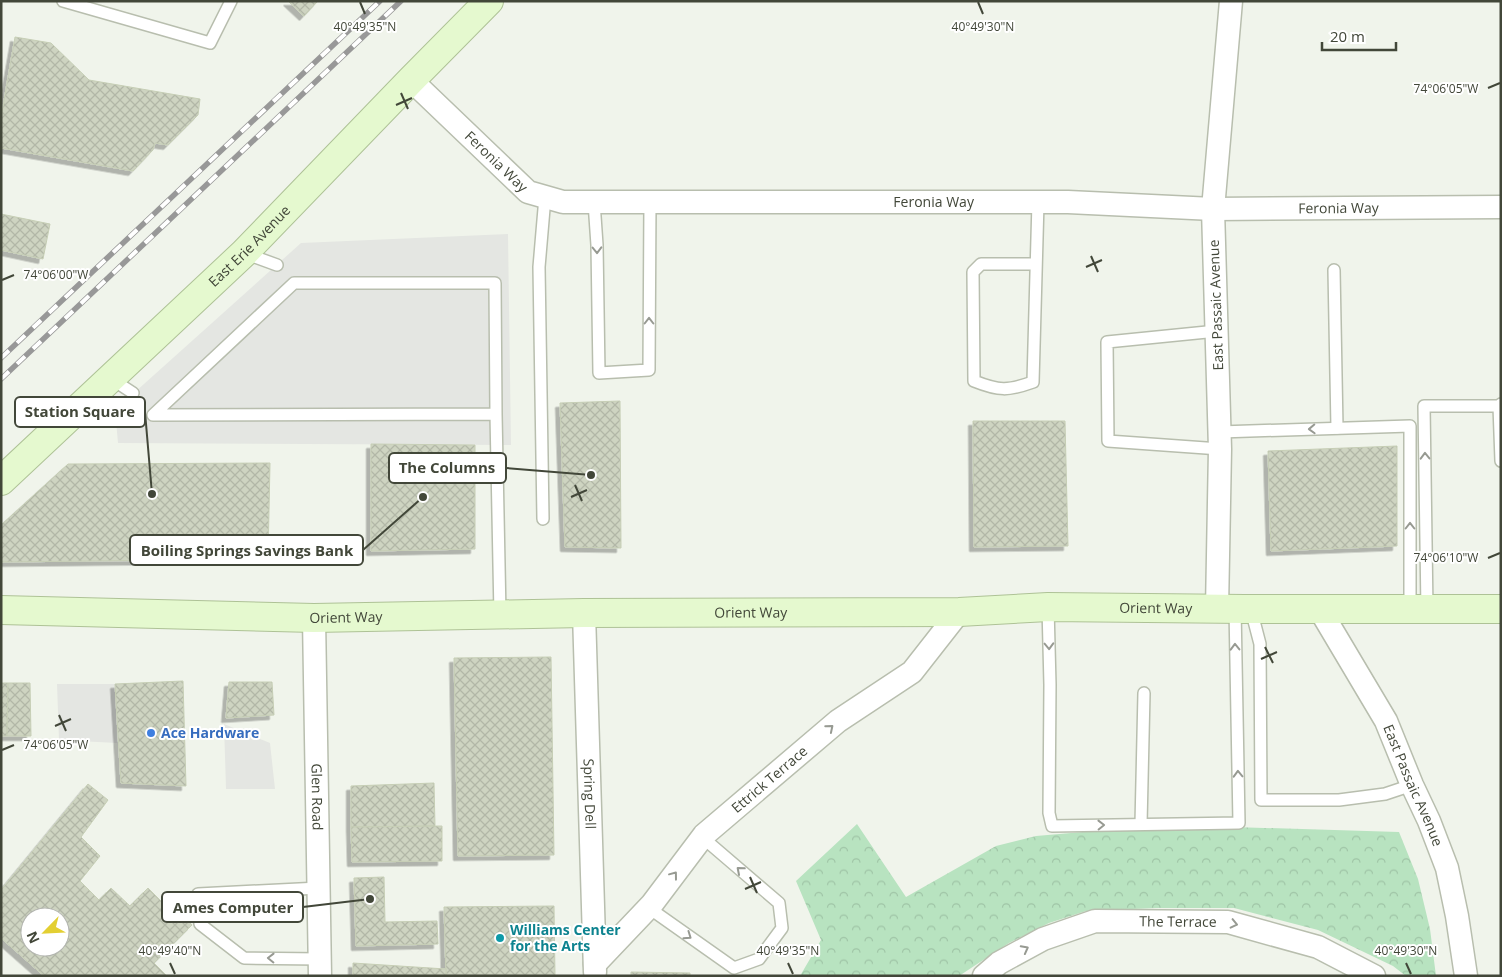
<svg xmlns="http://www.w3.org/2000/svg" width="1502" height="977" font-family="'Open Sans',sans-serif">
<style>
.forest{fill:url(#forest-crowns)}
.parking{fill:#e4e6e2}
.building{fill:url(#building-cross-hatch);stroke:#c6ceb5;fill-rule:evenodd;filter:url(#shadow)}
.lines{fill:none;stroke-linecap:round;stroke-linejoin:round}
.lane-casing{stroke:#b8beae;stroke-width:14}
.street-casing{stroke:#b8beae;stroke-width:25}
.secondary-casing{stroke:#aec296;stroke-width:30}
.lane{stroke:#fff;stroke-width:11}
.street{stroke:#fff;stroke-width:22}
.secondary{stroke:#e5f9cf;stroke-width:28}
.rail-casing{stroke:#989898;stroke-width:5.5}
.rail{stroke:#fff;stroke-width:4;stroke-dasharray:11;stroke-linecap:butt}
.oneway{stroke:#979a92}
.ticks{fill:none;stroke:#424739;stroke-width:2}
.shop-dot{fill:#3f7fe0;stroke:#fff;stroke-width:2}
.culture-dot{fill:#0f9aa8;stroke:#fff;stroke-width:2}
.labels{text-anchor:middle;stroke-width:4;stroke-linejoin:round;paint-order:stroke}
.street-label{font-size:14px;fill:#424739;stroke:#fff}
.shop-label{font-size:14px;font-weight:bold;fill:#366cbe;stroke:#fff;text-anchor:start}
.culture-label{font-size:14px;font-weight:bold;fill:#0d838f;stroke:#fff;text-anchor:start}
.ticks-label{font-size:12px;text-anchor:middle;fill:#424739;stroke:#fff;stroke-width:4;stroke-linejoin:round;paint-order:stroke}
.leader{fill:none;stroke:#424739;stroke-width:2}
.callout-dot{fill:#424739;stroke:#fff;stroke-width:2}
.callout{fill:#fff;stroke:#424739;stroke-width:2}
.callout-label{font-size:15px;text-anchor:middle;font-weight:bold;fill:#424739}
</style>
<defs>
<pattern id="forest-crowns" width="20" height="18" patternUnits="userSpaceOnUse" patternTransform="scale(1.25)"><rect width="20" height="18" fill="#b8e3c0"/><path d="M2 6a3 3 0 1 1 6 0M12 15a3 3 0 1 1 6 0" fill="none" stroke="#9fc4a6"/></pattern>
<pattern id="building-cross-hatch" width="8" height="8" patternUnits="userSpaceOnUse" patternTransform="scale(1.25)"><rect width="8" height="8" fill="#ced4c1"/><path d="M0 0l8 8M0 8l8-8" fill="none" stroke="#b2b7a7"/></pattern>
<filter id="shadow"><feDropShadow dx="-4.5" dy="4.5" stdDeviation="0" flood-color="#0004"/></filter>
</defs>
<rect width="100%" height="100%" fill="#f0f4eb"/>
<polygon class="forest" points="857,824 906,897 996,846 1036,836 1106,830 1201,826 1399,832 1418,879 1430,929 1436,976 1406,976 1393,966 1318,930 1234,908 1156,908 1086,911 1049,923 1009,943 959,976 800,976 821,940 796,881"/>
<g class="parking">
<polygon points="508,234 511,445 118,443 115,410 301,243"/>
<polygon points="57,684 115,684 117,743 59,740"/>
<polygon points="224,724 270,743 275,789 226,789"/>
</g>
<g class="building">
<polygon points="288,1 318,1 304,16"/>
<polygon points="15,37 51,43 89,80 200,99 198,115 168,145 155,143 153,150 133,171 1,148 1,118"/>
<polygon points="1,214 50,224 43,259 1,250"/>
<polygon points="620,401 621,548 565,547 560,403"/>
<polygon points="973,421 1065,421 1068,546 974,547"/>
<polygon points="371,444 475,445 475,549 371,551"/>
<polygon points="1397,446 1397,546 1271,551 1268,451"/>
<polygon points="270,463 268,559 1,562 1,525 68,464"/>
<polygon points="551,657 554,855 458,856 454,658"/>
<polygon points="183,681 186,786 121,783 115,684"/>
<polygon points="229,682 272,682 274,715 226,718"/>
<polygon points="1,683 8,683 7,736 1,736"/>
<polygon points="8,683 30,683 31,736 7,736"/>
<polygon points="434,783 435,826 351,827 351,786"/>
<path d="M88,784L108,800L81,837L100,856L80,881L99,900L111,888L130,906L148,888L170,910L177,909L192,925L154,963L167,976H44L1,938V890ZM30,917H60V947H30Z"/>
<polygon points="442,826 442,861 352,862 351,827"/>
<polygon points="384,877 385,922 437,921 438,944 356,946 354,878"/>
<polygon points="554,906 555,976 446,976 444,907"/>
<polygon points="353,963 446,969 446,976 353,976"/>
<polygon points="631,972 690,973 690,976 631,976"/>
</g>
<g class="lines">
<defs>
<g id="lane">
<polyline points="63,1 210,43 231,1"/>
<polyline points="594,202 597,245 599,373 649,370 650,202"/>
<polyline points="244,253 277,265"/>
<path d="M1036,264H981L973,272L974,381C999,391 1008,391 1033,382L1038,202"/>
<polyline points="1334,270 1337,428"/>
<polyline points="1217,331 1107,342 1108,441 1220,449"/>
<polyline points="110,378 133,393"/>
<polyline points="1499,406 1501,461"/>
<polyline points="496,414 153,415 294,283 495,283 496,414 500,615"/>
<polyline points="1220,432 1410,426 1410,610"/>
<polyline points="543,519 539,267 545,197"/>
<polyline points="1048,607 1050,685 1049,813 1052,826 1239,823 1235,608"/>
<polyline points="1246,610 1254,621 1260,644 1261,800 1339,800 1385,794 1412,785"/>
<polyline points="1427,610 1424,406 1499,406 1501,404"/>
<polyline points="1141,824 1144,693"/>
<polyline points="319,888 198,894 200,924 244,958 320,959"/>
<polyline points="649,908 734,968 759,959 782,928 779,903 702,837"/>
</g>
<g id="street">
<path id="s1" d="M411,80L528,192L563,202H1068L1213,209L1501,207"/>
<polyline points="1217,609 1220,449 1213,209 1231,1"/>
<path id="s2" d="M1320,610L1386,721L1412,785L1429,821L1447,868L1457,916L1466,976"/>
<path id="s3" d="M584,613L595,972"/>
<path id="s4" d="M314,618L320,976"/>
<path id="s5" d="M595,964L652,904L704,835L838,721L912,672L959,612"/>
<path id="s6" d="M984,976L999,963L1043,939L1095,921L1228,922L1318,947L1374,976"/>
</g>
<g id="secondary">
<path id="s7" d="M1,481L244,253L411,80L489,1"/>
<path id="s8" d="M1,610L314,618L584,613L959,612L1048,607L1245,609H1501"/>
</g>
</defs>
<use href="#lane" class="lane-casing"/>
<use href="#street" class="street-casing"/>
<use href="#secondary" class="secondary-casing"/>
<use href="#lane" class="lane"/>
<use href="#street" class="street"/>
<use href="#secondary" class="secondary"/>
<defs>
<g id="rail">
<polyline points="1,358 380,1"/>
<polyline points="1,379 401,1"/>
</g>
</defs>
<use href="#rail" class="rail-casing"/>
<use href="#rail" class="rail"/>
</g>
<defs><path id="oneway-chevron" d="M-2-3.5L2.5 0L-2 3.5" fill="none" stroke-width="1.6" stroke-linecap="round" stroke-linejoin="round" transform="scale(1.25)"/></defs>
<g class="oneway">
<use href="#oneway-chevron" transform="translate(597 250) rotate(89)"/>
<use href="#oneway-chevron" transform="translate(649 321) rotate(-90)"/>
<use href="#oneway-chevron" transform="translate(1312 429) rotate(178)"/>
<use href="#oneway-chevron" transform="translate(1425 456) rotate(-91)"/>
<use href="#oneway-chevron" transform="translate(1410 526) rotate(-90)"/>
<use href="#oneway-chevron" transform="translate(1049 646) rotate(88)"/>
<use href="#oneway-chevron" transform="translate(1235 647) rotate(-91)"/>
<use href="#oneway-chevron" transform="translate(830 728) rotate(-40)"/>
<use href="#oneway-chevron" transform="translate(1238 774) rotate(-92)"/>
<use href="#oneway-chevron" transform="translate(1101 825) rotate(-1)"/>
<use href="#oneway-chevron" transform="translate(740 870) rotate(-139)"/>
<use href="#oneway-chevron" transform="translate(674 875) rotate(-53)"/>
<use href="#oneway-chevron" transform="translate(1234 924) rotate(13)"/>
<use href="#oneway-chevron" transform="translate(688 936) rotate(35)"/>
<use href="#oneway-chevron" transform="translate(1025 949) rotate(-28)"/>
<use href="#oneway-chevron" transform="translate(271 958) rotate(-179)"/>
</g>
<path class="ticks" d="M360,2L365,14M978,2L983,14M1488,88L1500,83M401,93L408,109M396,105L412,98M1091,256L1098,272M1086,267L1102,260M2,280L14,275M575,485L582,501M571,497L587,490M1488,558L1500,553M1265,647L1273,663M1261,659L1277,652M59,715L66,731M55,726L71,719M2,750L14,745M750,877L757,893M745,889L761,882M170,963L175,974M788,963L793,974M1406,963L1411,974"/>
<circle class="shop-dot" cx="151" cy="733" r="5"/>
<circle class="culture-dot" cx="500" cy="938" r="5"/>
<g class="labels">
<g class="street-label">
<text dy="5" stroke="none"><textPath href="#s1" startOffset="118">Feronia Way</textPath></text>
<text dy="5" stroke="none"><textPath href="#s1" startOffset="569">Feronia Way</textPath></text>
<text dy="5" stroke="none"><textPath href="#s1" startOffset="974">Feronia Way</textPath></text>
<text dy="5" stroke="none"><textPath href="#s7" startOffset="342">East Erie Avenue</textPath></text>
<text transform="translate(1216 305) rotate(-92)" y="5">East Passaic Avenue</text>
<text dy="5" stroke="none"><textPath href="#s8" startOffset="1155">Orient Way</textPath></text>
<text dy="5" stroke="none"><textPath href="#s8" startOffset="750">Orient Way</textPath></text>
<text dy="5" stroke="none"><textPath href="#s8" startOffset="345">Orient Way</textPath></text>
<text dy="5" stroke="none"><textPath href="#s5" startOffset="255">Ettrick Terrace</textPath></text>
<text dy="5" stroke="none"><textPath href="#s2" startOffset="199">East Passaic Avenue</textPath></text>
<text dy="5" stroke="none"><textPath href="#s3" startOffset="181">Spring Dell</textPath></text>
<text dy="5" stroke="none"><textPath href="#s4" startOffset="179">Glen Road</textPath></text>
<text dy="5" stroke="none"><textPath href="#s6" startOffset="208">The Terrace</textPath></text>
</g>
<g class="shop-label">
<text x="161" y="738">Ace Hardware</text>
</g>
<g class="culture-label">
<text x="510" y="935">Williams Center<tspan x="510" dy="16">for the Arts</tspan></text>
</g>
</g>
<g class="ticks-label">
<text x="365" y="31">40°49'35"N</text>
<text x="983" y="31">40°49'30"N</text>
<text x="1446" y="93">74°06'05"W</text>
<text x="56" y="279">74°06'00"W</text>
<text x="1446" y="562">74°06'10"W</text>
<text x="56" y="749">74°06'05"W</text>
<text x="170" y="955">40°49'40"N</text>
<text x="788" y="955">40°49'35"N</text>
<text x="1406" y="955">40°49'30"N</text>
</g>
<path class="leader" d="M152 494L145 412M591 475L506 468M423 497L363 550M370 899L303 907"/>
<g class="callout-dot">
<circle cx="152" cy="494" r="5"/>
<circle cx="591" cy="475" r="5"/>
<circle cx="423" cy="497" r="5"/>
<circle cx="370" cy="899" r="5"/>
</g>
<g class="callout">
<rect x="15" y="397" width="130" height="30" rx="5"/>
<rect x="389" y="453" width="117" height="30" rx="5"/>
<rect x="130" y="535" width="233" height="30" rx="5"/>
<rect x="162" y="892" width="141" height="30" rx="5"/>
</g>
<g class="callout-label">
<text x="80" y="417">Station Square</text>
<text x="447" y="473">The Columns</text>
<text x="247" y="556">Boiling Springs Savings Bank</text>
<text x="233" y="913">Ames Computer</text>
</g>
<rect width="1502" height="977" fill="none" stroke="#424739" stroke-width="5"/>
<g transform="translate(45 932) rotate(246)"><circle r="24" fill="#ffffff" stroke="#b3b5b0"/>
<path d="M0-4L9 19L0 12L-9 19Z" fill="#e3cf32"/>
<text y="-8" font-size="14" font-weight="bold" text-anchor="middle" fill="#424739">N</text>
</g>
<path d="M1322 42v8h74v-8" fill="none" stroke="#424739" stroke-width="2.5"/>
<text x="1330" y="42" font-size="15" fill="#424739" stroke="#ffffff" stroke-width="4" paint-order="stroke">20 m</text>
</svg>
